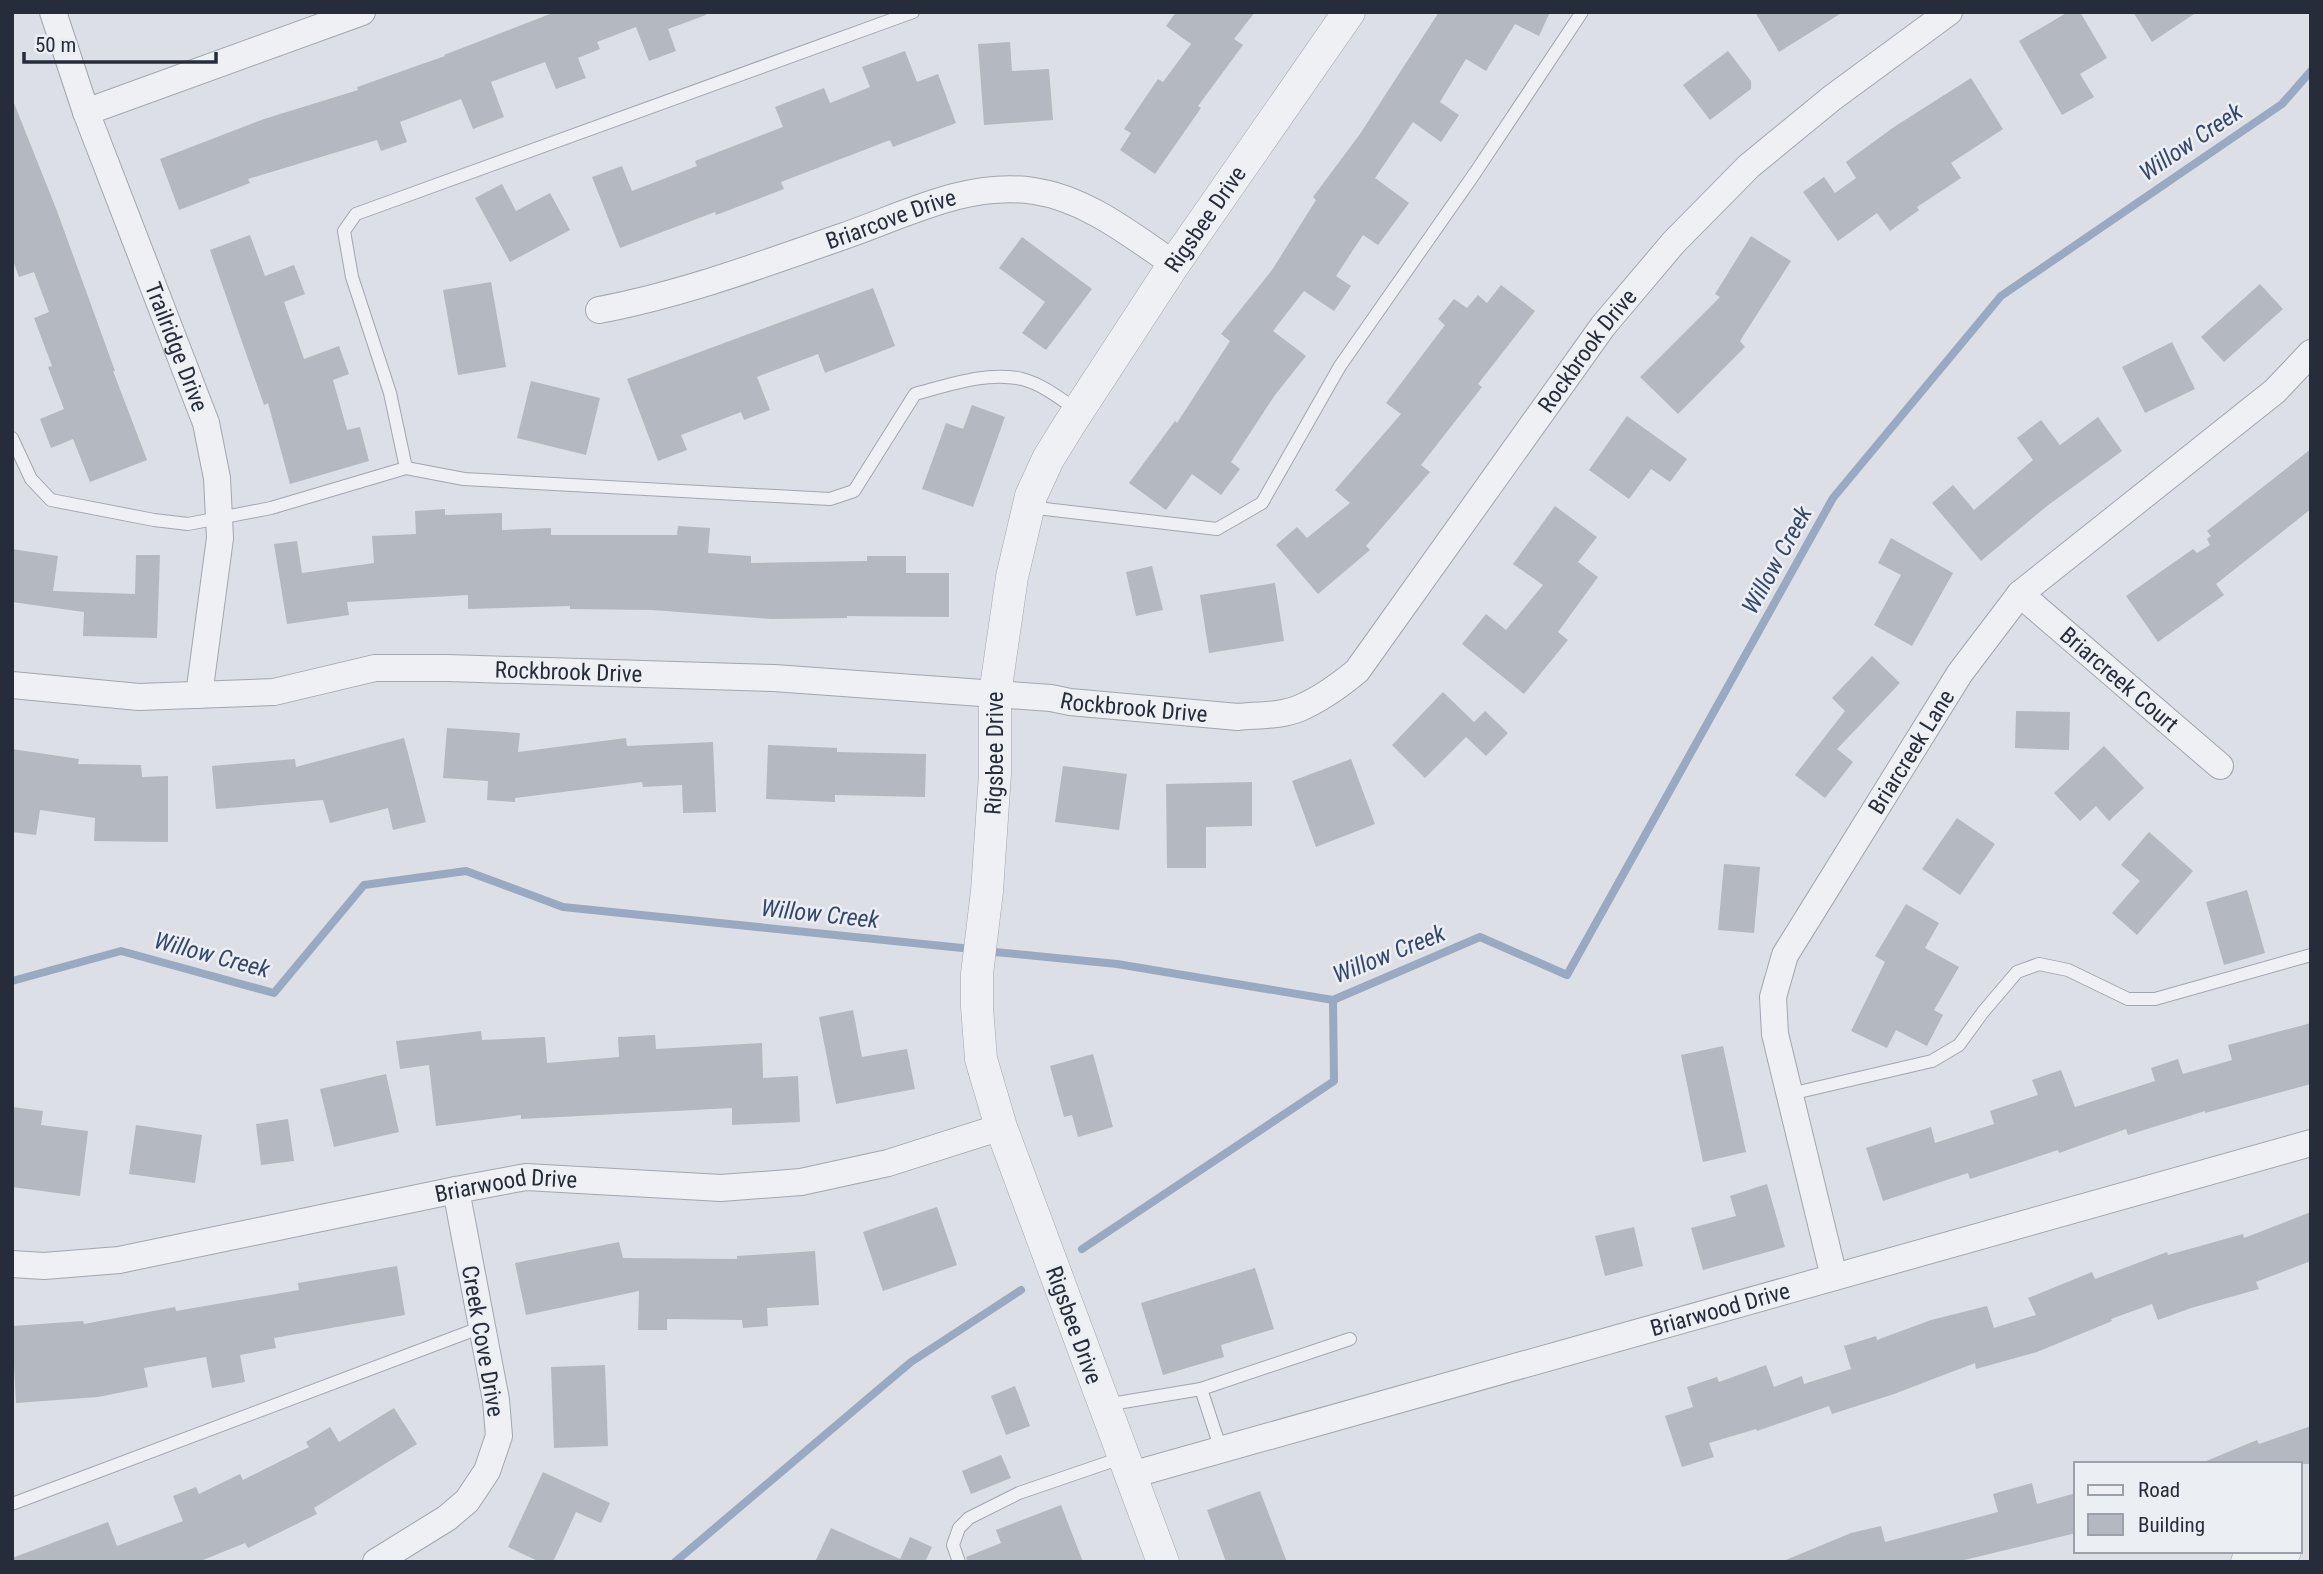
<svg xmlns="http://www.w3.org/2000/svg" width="2323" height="1574" font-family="'Roboto Condensed',sans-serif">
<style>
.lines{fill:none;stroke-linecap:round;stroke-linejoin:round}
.stream{stroke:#99a9c2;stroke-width:8}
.building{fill:#b4b8c1}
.service-casing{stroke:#a2a6ae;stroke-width:14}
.minor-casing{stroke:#a2a6ae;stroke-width:28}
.tertiary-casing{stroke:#a2a6ae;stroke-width:33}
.service{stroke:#eef0f4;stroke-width:12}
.minor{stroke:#eef0f4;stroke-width:26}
.tertiary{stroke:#eef0f4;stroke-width:32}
.labels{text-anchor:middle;stroke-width:5;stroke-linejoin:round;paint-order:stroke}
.street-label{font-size:23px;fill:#272c3a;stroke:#ebeef3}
.water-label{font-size:24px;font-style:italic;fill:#35486a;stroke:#ebeef3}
</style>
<rect width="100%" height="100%" fill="#dcdfe5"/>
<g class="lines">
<g class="stream">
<polyline points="985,951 1117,964 1333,1000 1480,937 1567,975 1833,498 2001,296 2282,104 2311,71"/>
<polyline points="12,981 121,951 274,993 364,885 466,871 563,907 972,949"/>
<polyline points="1082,1249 1334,1081 1333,1000"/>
<polyline points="675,1562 911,1362 1021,1290"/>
</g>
</g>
<g class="building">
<polygon points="555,12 706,12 706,15 668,29 676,51 649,61 636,27 597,42 600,49 578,58 586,78 556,89 545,62 491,82 504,117 473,129 461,99 400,122 407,142 381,151 377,140 248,179 250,183 179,210 160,159 264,119 358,90 357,87 445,56 444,55"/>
<polygon points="1176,12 1255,12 1234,39 1243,45 1198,106 1201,108 1155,174 1120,150 1131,133 1124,129 1158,79 1163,82 1191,44 1166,26"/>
<polygon points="1439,12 1550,12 1539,36 1515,24 1486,71 1466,59 1440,102 1459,115 1441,142 1413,122 1375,178 1409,203 1378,245 1363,235 1336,276 1351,286 1334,311 1304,291 1273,331 1306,356 1275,395 1231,462 1240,469 1221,495 1192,474 1166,510 1129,483 1175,421 1177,423 1230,341 1221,334 1272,270 1316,200 1313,197 1360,134"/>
<polygon points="1755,12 1843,12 1779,52"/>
<polygon points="2068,12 2080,12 2107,58 2080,74 2094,97 2062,115 2019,41"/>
<polygon points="2133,12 2197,12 2152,42"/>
<polygon points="1010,42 1012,71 1049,69 1053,120 984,125 978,44"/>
<polygon points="905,51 917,82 938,74 956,123 893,147 890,140 781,182 784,189 716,215 715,212 620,248 592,177 622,166 632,191 697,166 695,161 783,127 775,107 824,88 830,103 870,87 862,67"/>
<polygon points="1728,51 1751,81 1751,89 1710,120 1683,85"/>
<polygon points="1971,78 2003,129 1951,163 1961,178 1917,207 1919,210 1890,231 1877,213 1838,241 1803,192 1824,177 1835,193 1856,178 1846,162 1894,127"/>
<polygon points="12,98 57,211 115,371 113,371 147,460 90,482 73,439 51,448 40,419 64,409 48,367 52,366 34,318 49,312 34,272 19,277 12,258"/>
<polygon points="502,184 516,211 550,193 570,230 510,262 475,198"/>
<polygon points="250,235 265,276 294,265 305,294 284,302 304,359 339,346 349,374 333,380 347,430 360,427 369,461 290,484 268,403 264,405 210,250"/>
<polygon points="1751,236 1791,261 1740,341 1745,347 1678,414 1640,377 1720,297 1715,294"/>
<polygon points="1022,237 1092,289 1046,350 1022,333 1045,302 999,268"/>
<polygon points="491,282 506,367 458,375 443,290"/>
<polygon points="2260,284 2283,309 2224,362 2201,337"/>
<polygon points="1501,285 1535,311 1478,384 1482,387 1421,465 1430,472 1366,546 1370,550 1318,594 1276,545 1297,527 1307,538 1350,503 1335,490 1401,414 1386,403 1445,325 1438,319 1454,299 1467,308 1478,295 1487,303"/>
<polygon points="873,288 895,346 825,373 818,354 757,377 770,410 744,420 741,412 681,435 687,450 658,461 627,379"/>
<polygon points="2172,342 2195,389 2145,413 2122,367"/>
<polygon points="531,381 600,398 586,455 517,438"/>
<polygon points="972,405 1005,417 973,507 922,489 946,423 963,429"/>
<polygon points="1627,416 1687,459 1670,482 1651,469 1629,499 1589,470"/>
<polygon points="2098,417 2122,451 2047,506 1981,561 1932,503 1953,485 1974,510 2033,460 2017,438 2041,420 2060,445"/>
<polygon points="2311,449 2311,509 2216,584 2224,595 2158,642 2126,596 2193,549 2197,553 2210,545 2207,539 2211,536 2207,531"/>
<polygon points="1555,506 1597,537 1578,562 1598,577 1558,632 1568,640 1524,694 1462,644 1486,614 1506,630 1543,585 1513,564"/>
<polygon points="445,509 445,515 502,513 502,530 551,528 551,535 677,535 678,526 710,528 708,553 751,556 751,563 867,561 867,556 906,556 906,573 949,573 949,617 847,616 847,618 771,619 652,610 570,609 570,606 468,609 468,595 347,602 349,615 287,624 274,544 297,541 302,573 374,563 372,536 416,534 415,511"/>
<polygon points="1891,538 1953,573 1912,646 1874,625 1901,575 1878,563"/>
<polygon points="12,549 58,556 53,591 135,594 136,555 160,555 157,638 83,636 84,612 12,602"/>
<polygon points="1152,566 1163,610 1136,616 1126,572"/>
<polygon points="1275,583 1284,641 1209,653 1200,595"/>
<polygon points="1872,656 1900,683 1837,749 1853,762 1825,798 1795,775 1845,711 1832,698"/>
<polygon points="1443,692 1474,722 1485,711 1508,733 1486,756 1466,737 1425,778 1392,745"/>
<polygon points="2016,711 2070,712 2069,750 2015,748"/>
<polygon points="447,728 520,733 518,752 626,738 627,746 713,742 716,812 683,813 682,785 643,787 642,782 515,798 515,802 487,800 488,781 443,778"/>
<polygon points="404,738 426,822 393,830 388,808 330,823 323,800 216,809 212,766 295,759 296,767"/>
<polygon points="768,745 837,748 837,752 926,754 925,797 835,795 835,802 766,799"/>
<polygon points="2104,746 2144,788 2109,821 2096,806 2080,821 2054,793"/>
<polygon points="12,749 79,759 78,764 141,765 142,777 168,776 168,842 94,841 95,818 40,810 36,835 12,832"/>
<polygon points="1351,759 1375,824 1316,847 1292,781"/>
<polygon points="1063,766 1127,774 1119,830 1055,822"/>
<polygon points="1252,782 1252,826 1206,827 1206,868 1167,868 1166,784"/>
<polygon points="1957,818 1995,844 1960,895 1922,869"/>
<polygon points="2149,832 2193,871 2137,935 2112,913 2140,881 2121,865"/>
<polygon points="1724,864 1760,867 1754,933 1718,930"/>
<polygon points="2247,890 2265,953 2224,965 2206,902"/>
<polygon points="1906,904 1939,923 1925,948 1959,967 1934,1010 1943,1015 1927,1046 1896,1030 1887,1048 1851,1031 1885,962 1875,956"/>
<polygon points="853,1010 862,1057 907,1049 915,1089 836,1104 819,1017"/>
<polygon points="2311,1023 2311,1084 2205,1113 2205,1111 2128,1135 2126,1129 2059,1153 2058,1150 1970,1179 1968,1173 1883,1201 1866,1148 1931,1127 1935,1143 1994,1124 1990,1111 2038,1095 2032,1080 2061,1070 2075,1107 2155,1081 2151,1068 2178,1059 2183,1074 2232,1060 2228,1045"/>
<polygon points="481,1031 482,1040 545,1037 547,1063 619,1057 618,1037 655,1035 656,1049 762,1043 763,1078 798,1076 800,1122 732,1125 732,1108 521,1119 521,1115 436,1126 429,1065 400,1069 396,1041"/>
<polygon points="1723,1046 1746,1152 1703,1162 1681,1055"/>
<polygon points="1093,1054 1113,1127 1078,1137 1072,1115 1064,1117 1050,1066"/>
<polygon points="386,1074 399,1132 334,1147 320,1089"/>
<polygon points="12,1107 43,1111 41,1125 88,1131 80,1196 12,1187"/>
<polygon points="288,1119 294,1161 261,1165 256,1124"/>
<polygon points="136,1125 202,1135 195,1183 129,1174"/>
<polygon points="1767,1184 1785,1247 1703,1270 1691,1228 1736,1216 1730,1196"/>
<polygon points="937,1207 957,1265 883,1291 863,1232"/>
<polygon points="2311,1212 2311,1261 2256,1282 2259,1289 2191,1308 2158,1320 2152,1304 2111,1319 2112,1321 2037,1352 1976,1369 1975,1363 1894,1394 1832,1414 1829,1406 1757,1431 1756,1429 1709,1443 1714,1457 1682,1467 1665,1416 1693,1407 1687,1387 1717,1377 1719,1382 1766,1365 1774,1387 1802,1376 1804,1384 1851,1369 1844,1346 1876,1336 1877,1340 1931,1320 1987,1306 1994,1328 2036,1315 2028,1298 2092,1272 2095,1279 2167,1252 2168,1255 2243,1234 2244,1238"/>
<polygon points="1634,1227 1643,1266 1605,1276 1595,1236"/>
<polygon points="619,1242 623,1258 737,1259 737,1256 815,1251 819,1305 767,1308 768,1326 743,1328 742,1320 667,1319 667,1330 638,1330 639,1291 526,1315 515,1263"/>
<polygon points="397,1266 405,1315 274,1338 276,1348 240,1355 245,1382 212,1388 206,1357 144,1368 148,1387 98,1397 16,1403 12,1326 83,1321 84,1324 175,1307 176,1311 299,1290 298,1283"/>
<polygon points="1255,1268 1274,1329 1221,1345 1224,1357 1163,1375 1141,1303"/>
<polygon points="605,1365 608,1446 554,1448 551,1367"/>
<polygon points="1015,1386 1030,1426 1006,1435 991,1396"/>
<polygon points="394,1408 417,1444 314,1508 317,1514 248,1548 245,1543 198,1562 12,1562 12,1558 108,1522 117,1546 183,1521 173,1496 196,1487 199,1494 240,1474 243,1480 309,1447 306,1442 330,1427 339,1442"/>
<polygon points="2311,1426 2311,1464 2199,1464 2257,1440 2259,1444"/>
<polygon points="1001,1455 1011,1478 971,1494 962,1471"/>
<polygon points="543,1472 610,1503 601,1523 576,1512 553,1562 540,1562 508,1547"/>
<polygon points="2032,1483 2037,1504 2076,1493 2076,1533 1956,1562 1781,1562 1851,1533 1881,1526 1885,1542 1998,1512 1993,1494"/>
<polygon points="1260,1491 1287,1562 1226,1562 1207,1510"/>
<polygon points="1061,1505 1083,1562 968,1562 966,1557 1001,1543 996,1530"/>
<polygon points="831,1528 900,1559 910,1537 932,1547 925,1562 815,1562"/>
</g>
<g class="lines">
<defs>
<g id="service">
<path d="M12,438L31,479L51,500L154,520L188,524L271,508L406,468L464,479L830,499L854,491L915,394C949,385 987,371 1022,379C1042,384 1061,399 1078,411"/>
<polyline points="406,468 390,393 352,277 344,231 356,214 913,12"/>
<polyline points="1028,507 1217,529 1262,503 1340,366 1475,173 1582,12"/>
<polyline points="1790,1094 1932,1061 1959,1045 1983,1012 2017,972 2039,964 2068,970 2128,999 2155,999 2311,955"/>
<polyline points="1201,1389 1221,1450"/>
<polyline points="1105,1405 1201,1389 1350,1339"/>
<polyline points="12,1504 482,1327"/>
<polyline points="959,1562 953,1545 959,1528 969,1518 1019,1493 1124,1457"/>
</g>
<g id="minor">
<path id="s1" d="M53,12L86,112L206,423L217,478L220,538L199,695"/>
<polyline points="86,112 362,12"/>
<path id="s2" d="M599,310C683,294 764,264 844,236C905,215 967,181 1034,191C1087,199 1131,235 1174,264"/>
<path id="s3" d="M2020,594L2220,766"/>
<path id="s4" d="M12,685L139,697L274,692L375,668H447L774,678L1051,698L1070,702L1238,717C1258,715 1282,716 1300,708C1321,699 1340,685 1357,671L1603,326L1674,242L1749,166L1832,98L1949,12"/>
<path id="s5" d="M12,1264L44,1266L119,1260L456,1190L526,1177L721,1188L801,1182L888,1163L1001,1127"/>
<path id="s6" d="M1834,1277L1775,1034L1773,997L1785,955L1960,673L2020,594L2275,391L2311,353"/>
<path id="s7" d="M1131,1475L2311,1143"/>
<polyline points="376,1562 447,1518 467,1501 487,1471 499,1436 496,1400 456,1190"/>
</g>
<g id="tertiary">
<path id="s8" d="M1163,1562L1001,1127L981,1059L977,1007V974L987,891L995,774V694L1012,577L1031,496L1048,459L1069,425L1174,264L1349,12"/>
<polyline points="2247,1562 2285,1551"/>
</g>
</defs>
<use href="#service" class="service-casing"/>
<use href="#minor" class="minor-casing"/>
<use href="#tertiary" class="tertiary-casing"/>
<use href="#service" class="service"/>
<use href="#minor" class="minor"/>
<use href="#tertiary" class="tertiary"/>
</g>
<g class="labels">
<g class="street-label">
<text dy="8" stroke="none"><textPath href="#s2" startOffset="306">Briarcove Drive</textPath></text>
<text dy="8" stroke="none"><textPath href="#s8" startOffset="1430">Rigsbee Drive</textPath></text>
<text dy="8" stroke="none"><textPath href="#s1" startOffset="357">Trailridge Drive</textPath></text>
<text dy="8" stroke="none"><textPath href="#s4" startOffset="1757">Rockbrook Drive</textPath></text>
<text dy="8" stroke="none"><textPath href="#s4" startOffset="560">Rockbrook Drive</textPath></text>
<text dy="8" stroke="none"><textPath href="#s3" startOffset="131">Briarcreek Court</textPath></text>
<text dy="8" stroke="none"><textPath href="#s4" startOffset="1127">Rockbrook Drive</textPath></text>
<text dy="8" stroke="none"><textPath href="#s6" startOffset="570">Briarcreek Lane</textPath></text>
<text dy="8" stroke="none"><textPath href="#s8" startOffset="842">Rigsbee Drive</textPath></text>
<text dy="8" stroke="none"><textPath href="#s5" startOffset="502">Briarwood Drive</textPath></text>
<text dy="8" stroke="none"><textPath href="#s7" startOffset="612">Briarwood Drive</textPath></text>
<text transform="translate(1074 1325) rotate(70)" y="8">Rigsbee Drive</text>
<text transform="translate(483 1341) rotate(80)" y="8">Creek Cove Drive</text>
</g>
<g class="water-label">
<text transform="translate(2191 142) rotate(-34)" y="8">Willow Creek</text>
<text transform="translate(1777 560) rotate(-61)" y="8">Willow Creek</text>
<text transform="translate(820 914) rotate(6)" y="8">Willow Creek</text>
<text transform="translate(1389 954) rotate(-22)" y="8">Willow Creek</text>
<text transform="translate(212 955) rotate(15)" y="8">Willow Creek</text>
</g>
</g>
<rect width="2323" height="1574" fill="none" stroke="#272c3a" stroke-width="28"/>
<rect x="2074" y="1462" width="228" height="91" fill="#ebeef3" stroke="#9da0a9" stroke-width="2"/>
<rect x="2088" y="1485" width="35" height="10" fill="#eef0f4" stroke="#9da0a9" stroke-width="2"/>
<text x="2138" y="1497" font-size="21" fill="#272c3a">Road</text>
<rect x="2088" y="1514" width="35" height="21" fill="#b4b8c1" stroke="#9da0a9" stroke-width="2"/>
<text x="2138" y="1532" font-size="21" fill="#272c3a">Building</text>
<path d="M24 52v10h192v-10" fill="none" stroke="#272c3a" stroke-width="3.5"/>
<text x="35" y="52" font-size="21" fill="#272c3a" stroke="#ebeef3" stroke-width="5" paint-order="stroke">50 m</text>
</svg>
